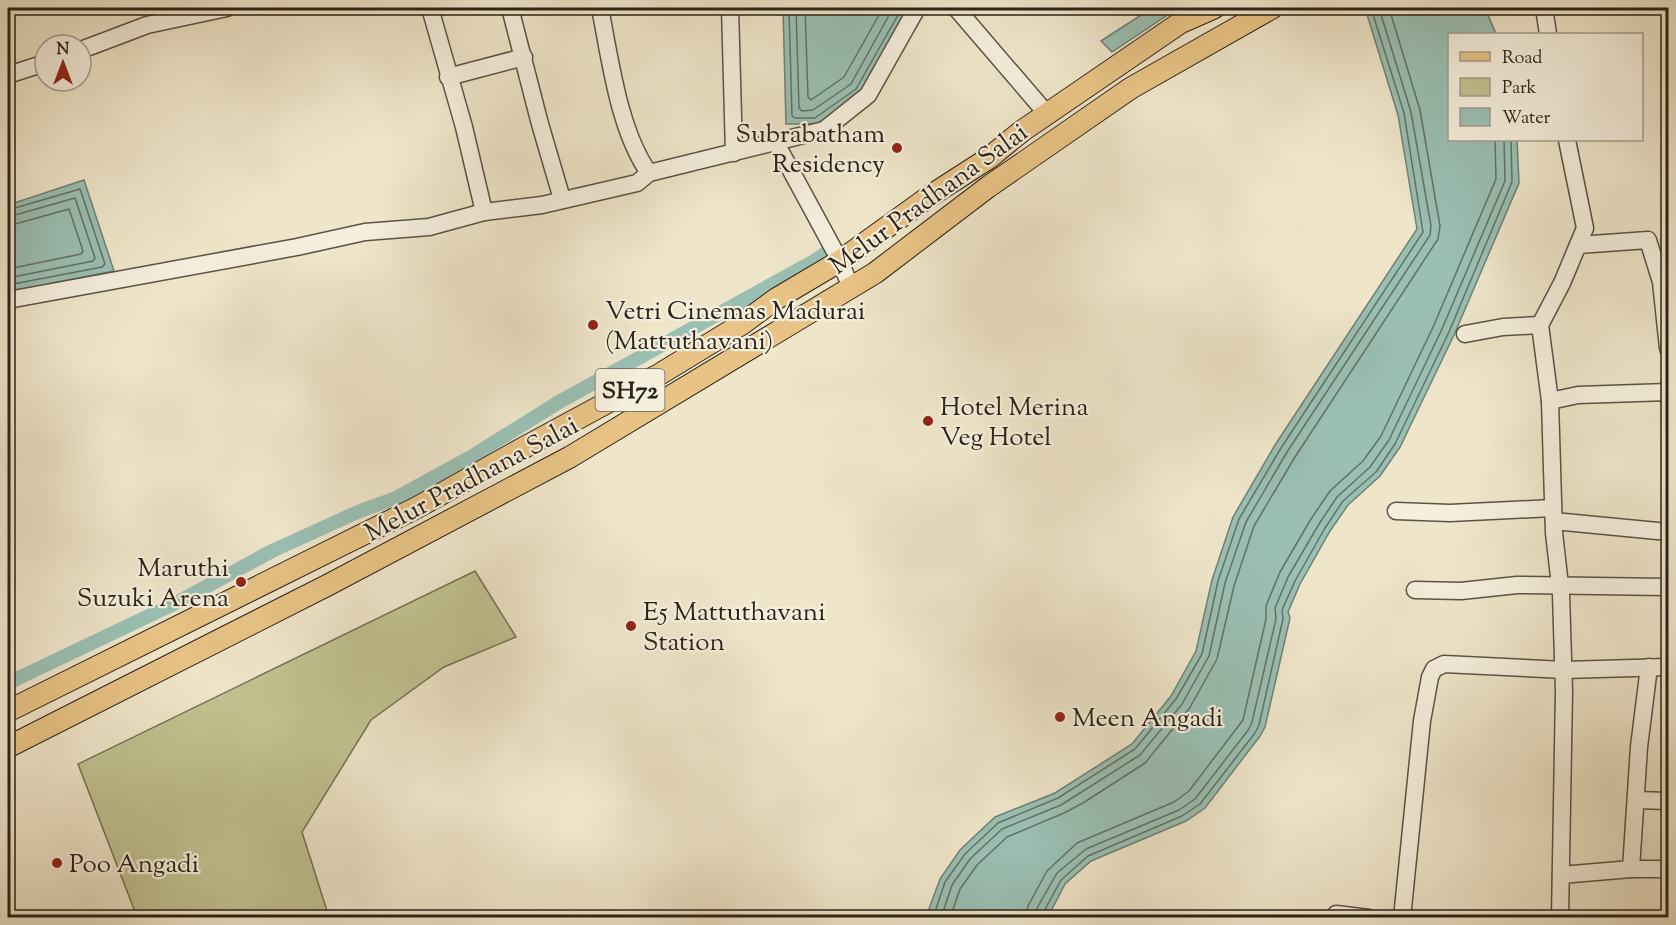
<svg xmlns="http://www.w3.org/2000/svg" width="1676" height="925" font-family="'Sorts Mill Goudy',serif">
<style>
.green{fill:#c1c291;stroke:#767254;stroke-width:1.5}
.water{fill:#9ac0b4;stroke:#6e8176;stroke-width:1.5}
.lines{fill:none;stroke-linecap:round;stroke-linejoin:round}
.shore{stroke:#627166;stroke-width:1.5}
.canal{stroke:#9ac0b4;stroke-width:14}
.minor-casing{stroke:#5c5344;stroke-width:19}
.major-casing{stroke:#2b2218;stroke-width:23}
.minor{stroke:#f5efdd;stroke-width:16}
.major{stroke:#e8c385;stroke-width:21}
.poi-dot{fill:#8f2418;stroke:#f5efdd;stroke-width:2}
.labels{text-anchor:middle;stroke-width:4.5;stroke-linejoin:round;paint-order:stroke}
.shield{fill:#f5efdd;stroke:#686053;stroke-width:1.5}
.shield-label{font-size:24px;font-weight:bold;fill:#2b2218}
.poi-label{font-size:26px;fill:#2b2218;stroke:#f5efdd;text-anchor:start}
.street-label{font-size:26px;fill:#2b2218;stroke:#f5efdd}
</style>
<rect width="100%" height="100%" fill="#efe6ca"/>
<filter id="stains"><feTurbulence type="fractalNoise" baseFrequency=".00333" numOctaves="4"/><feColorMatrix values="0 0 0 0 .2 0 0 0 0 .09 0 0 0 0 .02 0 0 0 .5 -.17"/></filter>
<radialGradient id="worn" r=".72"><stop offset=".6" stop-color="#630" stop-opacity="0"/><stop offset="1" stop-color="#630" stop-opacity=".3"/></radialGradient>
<polygon class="green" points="475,571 516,637 444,667 371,720 302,832 329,917 137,917 78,764"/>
<g class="water">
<polygon points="783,8 909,8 861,93 817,124 786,124"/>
<polygon points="1152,8 1165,8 1169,14 1112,52 1101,41"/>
<polygon points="1365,8 1485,8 1496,34 1450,34 1450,140 1517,140 1519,183 1454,335 1400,447 1380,476 1348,505 1330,531 1300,584 1288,612 1290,618 1265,727 1260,736 1205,808 1186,821 1091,861 1065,884 1048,917 926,917 940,879 960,850 995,817 1055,793 1132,744 1171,696 1196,651 1212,580 1233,517 1275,445 1417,229 1398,115"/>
<polygon points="84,180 114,271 8,292 8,205"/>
</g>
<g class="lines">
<g class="shore">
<polyline points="789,8 792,116 795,118 815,118 856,89 902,8"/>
<polyline points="796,8 799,108 802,111 813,110 851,84 893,8"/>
<polyline points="805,8 808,97 811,100 844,77 883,8"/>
<polyline points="8,210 80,189 105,264 102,267 8,285"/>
<polyline points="8,217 75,198 95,258 93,261 8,278"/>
<polyline points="8,226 69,209 83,251 81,254 8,269"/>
<polyline points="933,918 945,882 965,854 998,823 1058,798 1135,749 1176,699 1202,654 1218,581 1239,519 1281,448 1423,232 1404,113 1371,8"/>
<polyline points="941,918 952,885 970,859 1002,829 1061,805 1140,755 1182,704 1209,656 1225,583 1246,522 1287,452 1430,235 1431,226 1411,112 1379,8"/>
<polyline points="950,918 960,889 977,865 1007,837 1064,813 1083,803 1145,763 1189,709 1217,659 1234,586 1254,526 1295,457 1438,239 1440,226 1420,110 1389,8"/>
<polyline points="1026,918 1028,906 1047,871 1077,843 1174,802 1189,791 1243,720 1266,619 1266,606 1280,572 1311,519 1330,491 1363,461 1381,436 1434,325 1496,179 1495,140"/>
<polyline points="1035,918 1036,910 1057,873 1086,849 1179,810 1195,799 1249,729 1252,722 1276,619 1275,608 1288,577 1319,524 1337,497 1370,467 1389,440 1442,329 1505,181 1504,140"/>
<polyline points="1043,918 1043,913 1061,880 1088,856 1182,816 1200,804 1255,733 1259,725 1283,619 1282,610 1295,581 1325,528 1343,501 1376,472 1395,444 1449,332 1512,182 1511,140"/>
</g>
<polyline class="canal" points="8,683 178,602 272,551 360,511 396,498 471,457 559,402 816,260 828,251"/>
<defs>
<g id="minor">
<polyline points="430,8 464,127 484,212"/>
<polyline points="510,8 540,124 562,199"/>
<path d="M600,8C610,59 619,131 649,173L824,130L868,95L917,8"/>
<polyline points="730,8 734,153"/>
<polyline points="956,8 1047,114"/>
<polyline points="1544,8 1548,34"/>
<polyline points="81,50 147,25 227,8"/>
<polyline points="8,75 45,63"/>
<polyline points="448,77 524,57"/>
<polyline points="776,143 840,261 851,288"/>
<polyline points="1578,245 1648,240 1661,282 1668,348"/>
<polyline points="8,300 297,247 365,232 429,227 484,212 542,205 637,183 649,173"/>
<polyline points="1465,334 1503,327 1540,325"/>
<polyline points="1550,401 1578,395 1668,392"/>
<polyline points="1396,511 1450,513 1553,508"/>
<polyline points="1554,521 1668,532"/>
<polyline points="1415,590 1461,591 1517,585 1668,587"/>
<polyline points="1636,800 1668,801"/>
<polyline points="1631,869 1639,747 1649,667"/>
<polyline points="1561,875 1631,869 1668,869"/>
<polyline points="1336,914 1369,918"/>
<polyline points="1402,918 1422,721 1430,677 1434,669 1444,664 1564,670 1668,667"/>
<polyline points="1560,918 1564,691 1561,594 1554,533 1550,401 1540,325 1562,283 1585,228 1567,140"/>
</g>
<g id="major">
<polyline points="8,711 418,507 525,447 660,374 742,324 776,299 840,261 930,196 989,158 1022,131 1180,23 1214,8"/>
<polyline points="8,747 328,585 570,457 875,273 988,187 1131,88 1272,8"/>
</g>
</defs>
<use href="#minor" class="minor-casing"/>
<use href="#major" class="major-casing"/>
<use href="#minor" class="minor"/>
<use href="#major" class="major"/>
</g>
<g class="poi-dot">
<circle cx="897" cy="148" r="6"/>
<circle cx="593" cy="325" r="6"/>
<circle cx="928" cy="421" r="6"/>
<circle cx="241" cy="582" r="6"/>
<circle cx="631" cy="626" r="6"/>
<circle cx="1060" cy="717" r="6"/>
<circle cx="57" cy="863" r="6"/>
</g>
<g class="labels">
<rect class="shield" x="595.5" y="369" width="69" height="42" rx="4.5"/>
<g class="shield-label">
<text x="630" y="398">SH72</text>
</g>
<g class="poi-label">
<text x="885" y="142" text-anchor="end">Subrabatham<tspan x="885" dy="30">Residency</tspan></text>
<text x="605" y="319">Vetri Cinemas Madurai<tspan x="605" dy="30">(Mattuthavani)</tspan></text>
<text x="940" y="415">Hotel Merina<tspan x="940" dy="30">Veg Hotel</tspan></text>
<text x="229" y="576" text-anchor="end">Maruthi<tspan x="229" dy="30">Suzuki Arena</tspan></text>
<text x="643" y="620">E5 Mattuthavani<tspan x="643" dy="30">Station</tspan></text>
<text x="1072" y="726">Meen Angadi</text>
<text x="69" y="872">Poo Angadi</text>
</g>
<g class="street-label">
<text transform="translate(928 198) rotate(-36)" y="9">Melur Pradhana Salai</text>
<text transform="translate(471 478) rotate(-28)" y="9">Melur Pradhana Salai</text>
</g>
</g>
<rect width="1676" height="925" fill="none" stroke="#efe6ca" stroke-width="30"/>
<rect x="9" y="9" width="1658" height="907" fill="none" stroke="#2b2218" stroke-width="3"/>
<rect x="15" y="15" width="1646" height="895" fill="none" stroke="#2b2218" stroke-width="1.5"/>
<rect x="1448" y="33" width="195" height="108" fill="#f5efdd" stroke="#a49d8e" stroke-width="1.5"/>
<rect x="1460" y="52" width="30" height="9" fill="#e8c385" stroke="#a49d8e" stroke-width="1.5"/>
<text x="1502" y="63" font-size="18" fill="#2b2218">Road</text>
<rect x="1460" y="78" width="30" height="18" fill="#c1c291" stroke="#a49d8e" stroke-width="1.5"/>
<text x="1502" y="93" font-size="18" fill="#2b2218">Park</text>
<rect x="1460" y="108" width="30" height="18" fill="#9ac0b4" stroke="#a49d8e" stroke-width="1.5"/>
<text x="1502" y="123" font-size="18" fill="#2b2218">Water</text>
<g transform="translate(63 63)"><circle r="28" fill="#f5efdd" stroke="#a49d8e" stroke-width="1.5"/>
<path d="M0-4.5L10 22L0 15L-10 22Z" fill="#8f2418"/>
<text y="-9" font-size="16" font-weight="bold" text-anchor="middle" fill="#2b2218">N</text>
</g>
<rect width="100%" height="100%" filter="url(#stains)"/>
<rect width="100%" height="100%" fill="url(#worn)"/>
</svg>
